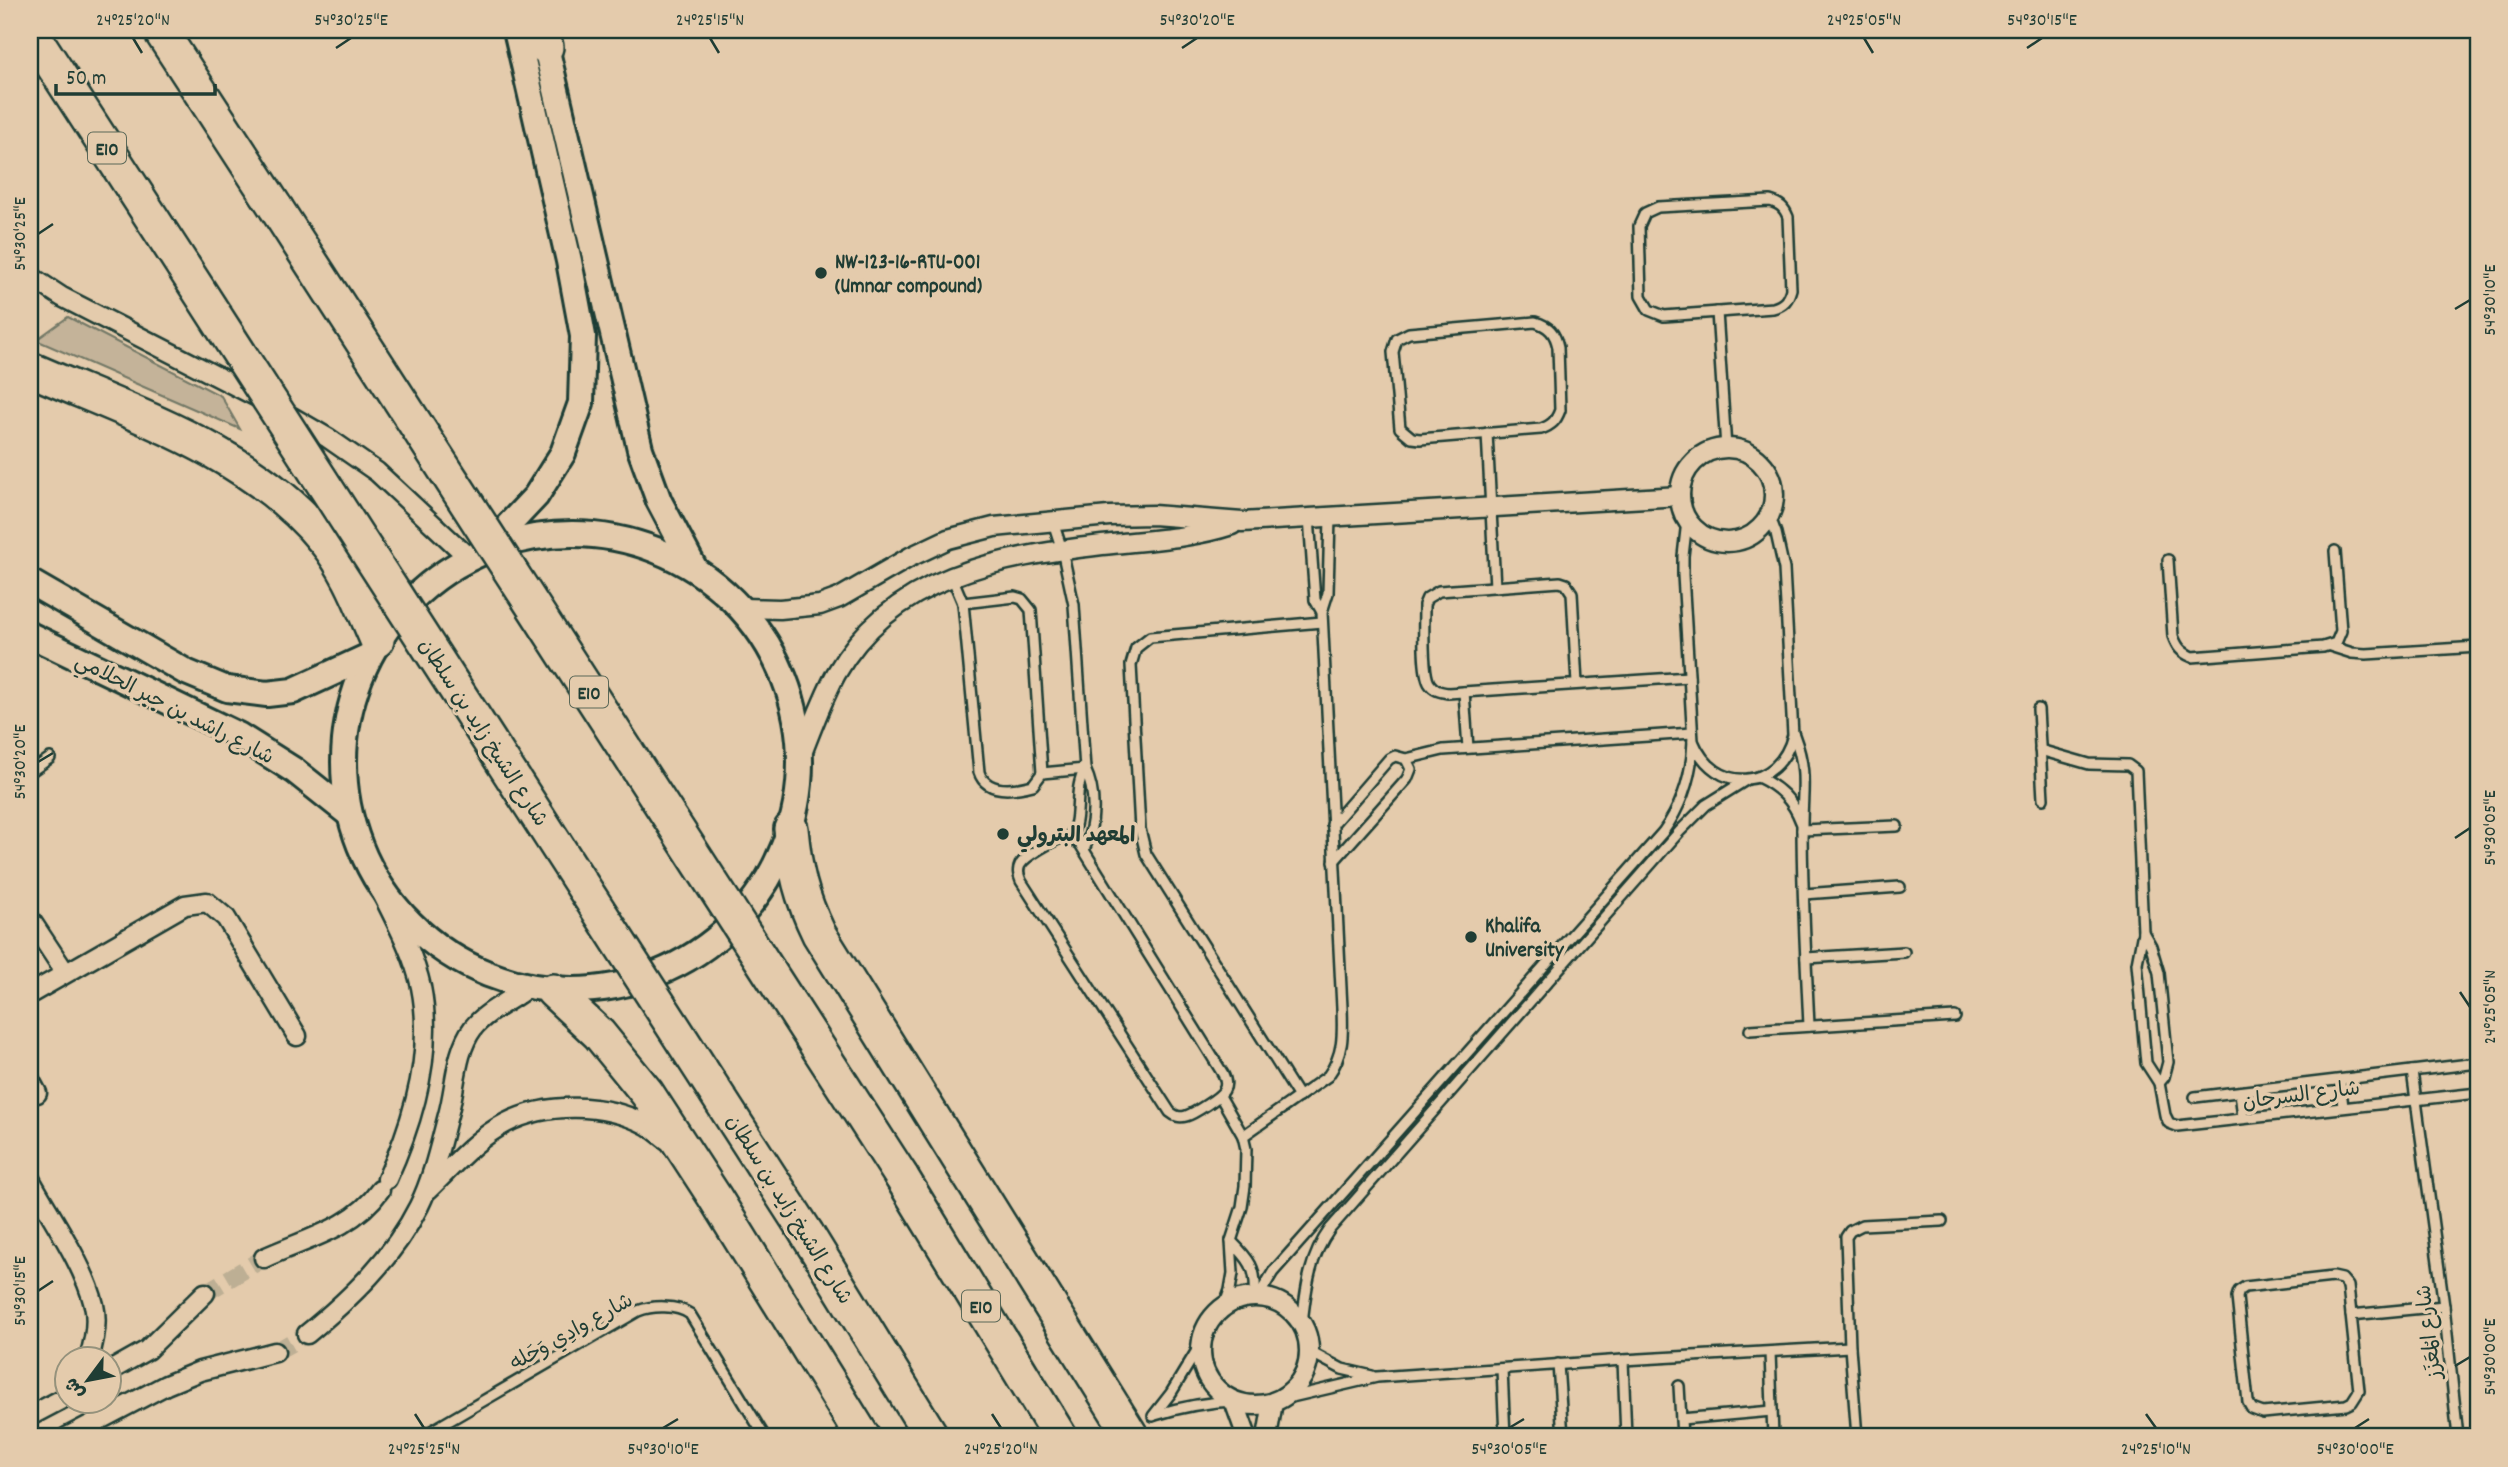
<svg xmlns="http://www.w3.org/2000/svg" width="2508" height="1467" font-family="Dekko,'Playpen Sans Arabic',sans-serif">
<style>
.green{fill:#c4b399;stroke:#727866;stroke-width:2}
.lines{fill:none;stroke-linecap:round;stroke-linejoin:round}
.minor-tunnel{stroke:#bdaf94;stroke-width:18;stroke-dasharray:18 9;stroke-linecap:butt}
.service-casing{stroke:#1f3d34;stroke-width:14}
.minor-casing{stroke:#1f3d34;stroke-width:23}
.secondary-casing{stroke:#1f3d34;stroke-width:30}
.motorway-casing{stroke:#1f3d34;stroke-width:38}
.service{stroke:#e4cbac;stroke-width:9}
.minor{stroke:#e4cbac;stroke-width:18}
.secondary{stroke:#e4cbac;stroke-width:24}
.motorway{stroke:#e4cbac;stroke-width:33}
.motorway-bridge-casing{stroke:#1f3d34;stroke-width:38;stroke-linecap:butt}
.motorway-bridge{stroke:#e4cbac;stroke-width:33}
.ticks{fill:none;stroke:#1f3d34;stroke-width:2.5}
.poi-dot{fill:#1f3d34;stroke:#e4cbac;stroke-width:2.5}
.labels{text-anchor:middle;stroke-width:7;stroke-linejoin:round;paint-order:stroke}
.shield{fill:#e4cbac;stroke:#5a6858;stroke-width:2}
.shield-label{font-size:19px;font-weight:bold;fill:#1f3d34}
.poi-label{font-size:21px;font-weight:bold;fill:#1f3d34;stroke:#e4cbac;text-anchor:start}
.street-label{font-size:21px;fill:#1f3d34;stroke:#e4cbac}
.neatline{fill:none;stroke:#1f3d34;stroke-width:2.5}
.ticks-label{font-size:18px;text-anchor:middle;fill:#1f3d34}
</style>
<rect width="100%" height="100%" fill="#e4cbac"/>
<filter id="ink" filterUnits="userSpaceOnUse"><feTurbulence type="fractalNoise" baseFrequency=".0143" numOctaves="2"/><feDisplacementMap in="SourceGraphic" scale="14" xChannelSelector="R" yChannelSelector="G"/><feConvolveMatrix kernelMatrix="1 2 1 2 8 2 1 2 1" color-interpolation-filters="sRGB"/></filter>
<g filter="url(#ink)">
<polygon class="green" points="68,317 221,396 240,429 36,340"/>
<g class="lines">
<g class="minor-tunnel">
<polyline points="205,1293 264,1258"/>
<polyline points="275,1352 307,1334"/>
</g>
<defs>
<g id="service">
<path d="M1770,201C1780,204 1784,207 1788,217L1791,289C1788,300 1784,305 1773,308L1664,316L1649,310L1641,296L1639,226L1645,213L1658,207Z"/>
<polyline points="1717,312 1726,448"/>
<path d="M1535,322C1549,326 1555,333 1558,347L1560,410C1556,421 1552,425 1541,429L1420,439L1412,438L1400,428L1393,352L1397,339L1409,333Z"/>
<polyline points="1487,433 1495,587"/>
<path d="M1687,521L1683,556V575L1693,741C1715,795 1779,791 1793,735L1784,569L1776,533L1770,517"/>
<path d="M1053,522L1062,550L1074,605L1085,769C1097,794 1095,825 1084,850"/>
<path d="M2168,560L2173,636C2177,647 2181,652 2192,657L2323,647L2336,643L2341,631L2335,551"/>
<polyline points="952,577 963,603"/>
<path d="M1015,597L1022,599L1031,610L1042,773L1033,785C1014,790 986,794 979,772L963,603Z"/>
<polyline points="1322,612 1328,593 1330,517"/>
<polyline points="2330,646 2352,653 2366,654 2478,647"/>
<path d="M1577,684L1572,593L1566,584L1560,582L1439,591L1427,598L1424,605C1424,622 1422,670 1429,683C1434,691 1441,692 1448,693L1689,677"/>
<polyline points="1464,692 1468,748"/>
<polyline points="2038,709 2043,799"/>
<path d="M1794,735C1808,772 1802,789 1802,826C1802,892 1806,959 1809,1026"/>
<polyline points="2040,750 2089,764 2128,765 2136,771 2143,932 2137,963 2146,1063 2159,1083 2165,1115 2169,1123 2177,1126 2478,1093"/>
<polyline points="1406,759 1443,750 1692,733"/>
<polyline points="30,772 50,758"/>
<polyline points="1042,773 1085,769"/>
<path d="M1758,777C1779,787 1793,800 1801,822"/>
<polyline points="1332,825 1389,759 1395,756 1406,759 1411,769 1407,779 1334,861"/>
<polyline points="1802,830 1897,826"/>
<path d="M1063,837L1070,838L1080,844L1223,1074C1226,1080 1227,1085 1224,1090C1221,1097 1193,1114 1186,1116C1179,1118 1175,1116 1170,1112L1021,881C1019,876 1017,871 1020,865C1025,856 1054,840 1063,837Z"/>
<path d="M1070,838C1083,816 1072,791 1085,769"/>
<polyline points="1804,894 1900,887"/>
<polyline points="2143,932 2151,946 2159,973 2168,1062 2164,1077 2159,1083"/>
<polyline points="1806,958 1904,952"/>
<polyline points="1750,1030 1955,1017"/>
<polyline points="2412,1071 2444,1306 2458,1437"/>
<polyline points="2340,1080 2343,1107"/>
<polyline points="2240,1092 2243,1118"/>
<polyline points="1220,1096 1243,1136"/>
<polyline points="1299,1097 1146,854 1140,829 1131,665 1136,648 1150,637 1322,622"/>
<polyline points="2195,1097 2478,1063"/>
<path d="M1231,1241C1249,1259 1257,1268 1255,1295"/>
<polygon points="2333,1277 2342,1279 2348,1286 2359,1391 2352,1402 2346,1405 2263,1413 2252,1409 2248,1402 2237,1297 2239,1291 2245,1287"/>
<path d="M1258,1297L1273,1272L1663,832C1683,804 1692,775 1693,741"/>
<path d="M1224,1307L1230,1290L1233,1273L1231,1241L1242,1207L1245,1186L1246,1149L1243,1136L1328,1076C1344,1054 1343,1034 1342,1008L1322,612L1315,600L1309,518"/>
<polyline points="2351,1315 2444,1306"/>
<path d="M1302,1323C1306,1289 1309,1258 1330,1229L1680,831L1706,805L1746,780"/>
<polyline points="1310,1352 1342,1369 1372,1376"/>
<polyline points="1770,1352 1773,1437"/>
<polyline points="1623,1360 1626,1437"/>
<polyline points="1558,1364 1563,1437"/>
<polyline points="1502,1369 1505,1437"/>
<polyline points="1679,1386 1682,1437"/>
<polyline points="1283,1399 1377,1377 1623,1360 1850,1347"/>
<path d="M1155,1415C1181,1407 1206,1402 1234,1401"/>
<polyline points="1153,1416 1171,1393 1202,1342"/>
<polyline points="1681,1419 1772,1411"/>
<path d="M421,1437L638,1311C653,1305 677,1305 690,1314L765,1437"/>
<polyline points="1857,1437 1850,1347 1846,1237 1850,1231 1862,1225 1942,1221"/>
</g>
<g id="minor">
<polyline points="30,276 62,297 261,399"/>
<polyline points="285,413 328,438 377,472 468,557"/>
<circle cx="1727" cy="495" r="47"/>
<polyline points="741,608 780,609 820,605 839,598 910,557 948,539 994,527 1109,516 1153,515 1242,522 1680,496"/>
<path d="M801,756C812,728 822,700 836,674C892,575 1000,557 1102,545C1146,540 1189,539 1232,525"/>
<path d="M375,879C391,913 413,950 421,987C434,1052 414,1120 387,1179"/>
<polyline points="30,919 65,972"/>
<polyline points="30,994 185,905 207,902 226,918 297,1036"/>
<polyline points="30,1080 37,1093"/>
<path d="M30,1179C50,1216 84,1264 94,1305C98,1322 94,1342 89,1358"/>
<path d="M429,1189C453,1166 475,1139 506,1123C547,1102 604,1103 645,1124C653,1128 660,1135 667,1140"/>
<path d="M264,1258C305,1239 353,1229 380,1190"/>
<circle cx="1255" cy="1351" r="54"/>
<path d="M307,1334C351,1298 393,1258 419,1206C433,1178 440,1145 448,1115C456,1087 455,1052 473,1028C486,1011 511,1001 528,987"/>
<polyline points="108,1372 147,1350 205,1293"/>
<polyline points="1234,1401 1247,1437"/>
<polyline points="30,1416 66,1397"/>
<polyline points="67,1437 166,1385 200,1371 275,1352"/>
<polyline points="1267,1437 1273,1402"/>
</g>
<g id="secondary">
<polyline points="546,47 640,449 659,501 695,569"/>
<circle cx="572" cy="762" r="228"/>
<polyline points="487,548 536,496 563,453 581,403 583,336 569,261 516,30"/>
<polyline points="30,582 186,672 227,689 267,694 293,691 367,657"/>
<polyline points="30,635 238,735 295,771 349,814"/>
</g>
<g id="motorway">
<polyline points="30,30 183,266"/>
<polyline points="160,30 276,208"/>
<polyline points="542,30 546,47"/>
<path d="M30,369C132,414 253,452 325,541C349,570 362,606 377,640"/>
<path d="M791,829C795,871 801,897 819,934L1132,1437"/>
<polyline points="553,991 599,1034 647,1093 714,1196 863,1437"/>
<polyline points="901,1176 1060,1437"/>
<polyline points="807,1234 932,1437"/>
</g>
</defs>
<use href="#service" class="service-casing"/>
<use href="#minor" class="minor-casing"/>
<use href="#secondary" class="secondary-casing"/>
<use href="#motorway" class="motorway-casing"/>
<use href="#service" class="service"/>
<use href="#minor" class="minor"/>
<use href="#secondary" class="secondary"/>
<use href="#motorway" class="motorway"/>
<defs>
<g id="motorway-bridge">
<polyline points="276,208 901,1176"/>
<polyline points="183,266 807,1234"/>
</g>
</defs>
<use href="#motorway-bridge" class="motorway-bridge-casing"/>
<use href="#motorway-bridge" class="motorway-bridge"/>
</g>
</g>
<path class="ticks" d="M133,38L142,53M710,38L719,53M1864,38L1873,53M336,48L351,38M1182,48L1197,38M2027,48L2042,38M38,234L53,224M2455,309L2470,300M38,762L53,753M2455,838L2470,828M2460,992L2470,1007M38,1291L53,1281M2455,1366L2470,1357M415,1414L424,1428M992,1414L1001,1428M2146,1414L2156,1428M663,1428L678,1419M1509,1428L1524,1419M2355,1428L2369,1419"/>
<g class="poi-dot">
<circle cx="821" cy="273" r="7"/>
<circle cx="1003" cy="834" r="7"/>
<circle cx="1471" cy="937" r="7"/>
</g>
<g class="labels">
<g class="shield">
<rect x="88" y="132.5" width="38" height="31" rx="5"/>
<rect x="570" y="676.5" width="38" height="31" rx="5"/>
<rect x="962" y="1290.5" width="38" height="31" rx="5"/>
</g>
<g class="shield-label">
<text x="107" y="155">E10</text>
<text x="589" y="699">E10</text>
<text x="981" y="1313">E10</text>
</g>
<g class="poi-label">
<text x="835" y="268">NW-123-16-RTU-001<tspan x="835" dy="24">(Umnar compound)</tspan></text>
<text x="1017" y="841">المعهد البترولي</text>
<text x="1485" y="932">Khalifa<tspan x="1485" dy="24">University</tspan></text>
</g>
<g class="street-label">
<text transform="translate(175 708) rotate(27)" y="7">شارع راشد بن جبر الحلامي</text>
<text transform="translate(484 732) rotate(57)" y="7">شارع الشيخ زايد بن سلطان</text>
<text transform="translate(2301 1094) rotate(-7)" y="7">شارع السرحان</text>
<text transform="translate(790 1209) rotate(58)" y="7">شارع الشيخ زايد بن سلطان</text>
<text transform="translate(571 1331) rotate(-29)" y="7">شارع وادِي وَحَله</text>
<text transform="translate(2428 1332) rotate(-97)" y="7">شارع المُعَزَز</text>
</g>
</g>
<rect width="2508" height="1467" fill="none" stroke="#e4cbac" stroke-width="77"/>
<g transform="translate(88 1380) rotate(238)"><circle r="33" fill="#e4cbac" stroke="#95927c" stroke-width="2"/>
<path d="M0-5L12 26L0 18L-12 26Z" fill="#1f3d34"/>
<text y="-10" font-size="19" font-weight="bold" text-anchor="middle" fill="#1f3d34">ش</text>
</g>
<path d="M56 84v10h159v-10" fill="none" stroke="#1f3d34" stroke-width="3.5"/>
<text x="66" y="84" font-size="21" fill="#1f3d34" stroke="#e4cbac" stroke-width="5" paint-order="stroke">50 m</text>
<rect x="38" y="38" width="2432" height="1390" class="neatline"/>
<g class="ticks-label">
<text x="133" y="25">24°25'20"N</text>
<text x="351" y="25">54°30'25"E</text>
<text x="710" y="25">24°25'15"N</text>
<text x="1197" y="25">54°30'20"E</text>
<text x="1864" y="25">24°25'05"N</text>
<text x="2042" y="25">54°30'15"E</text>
<text transform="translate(19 234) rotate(-90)" y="6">54°30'25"E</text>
<text transform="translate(2489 300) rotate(-90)" y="6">54°30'10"E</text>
<text transform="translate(19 762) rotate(-90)" y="6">54°30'20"E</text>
<text transform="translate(2489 828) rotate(-90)" y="6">54°30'05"E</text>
<text transform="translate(2489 1007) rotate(-90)" y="6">24°25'05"N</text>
<text transform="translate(19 1291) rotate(-90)" y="6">54°30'15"E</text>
<text transform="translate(2489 1357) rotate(-90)" y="6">54°30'00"E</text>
<text x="424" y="1454">24°25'25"N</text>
<text x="663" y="1454">54°30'10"E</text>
<text x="1001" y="1454">24°25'20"N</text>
<text x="1509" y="1454">54°30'05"E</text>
<text x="2156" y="1454">24°25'10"N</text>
<text x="2355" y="1454">54°30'00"E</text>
</g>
</svg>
